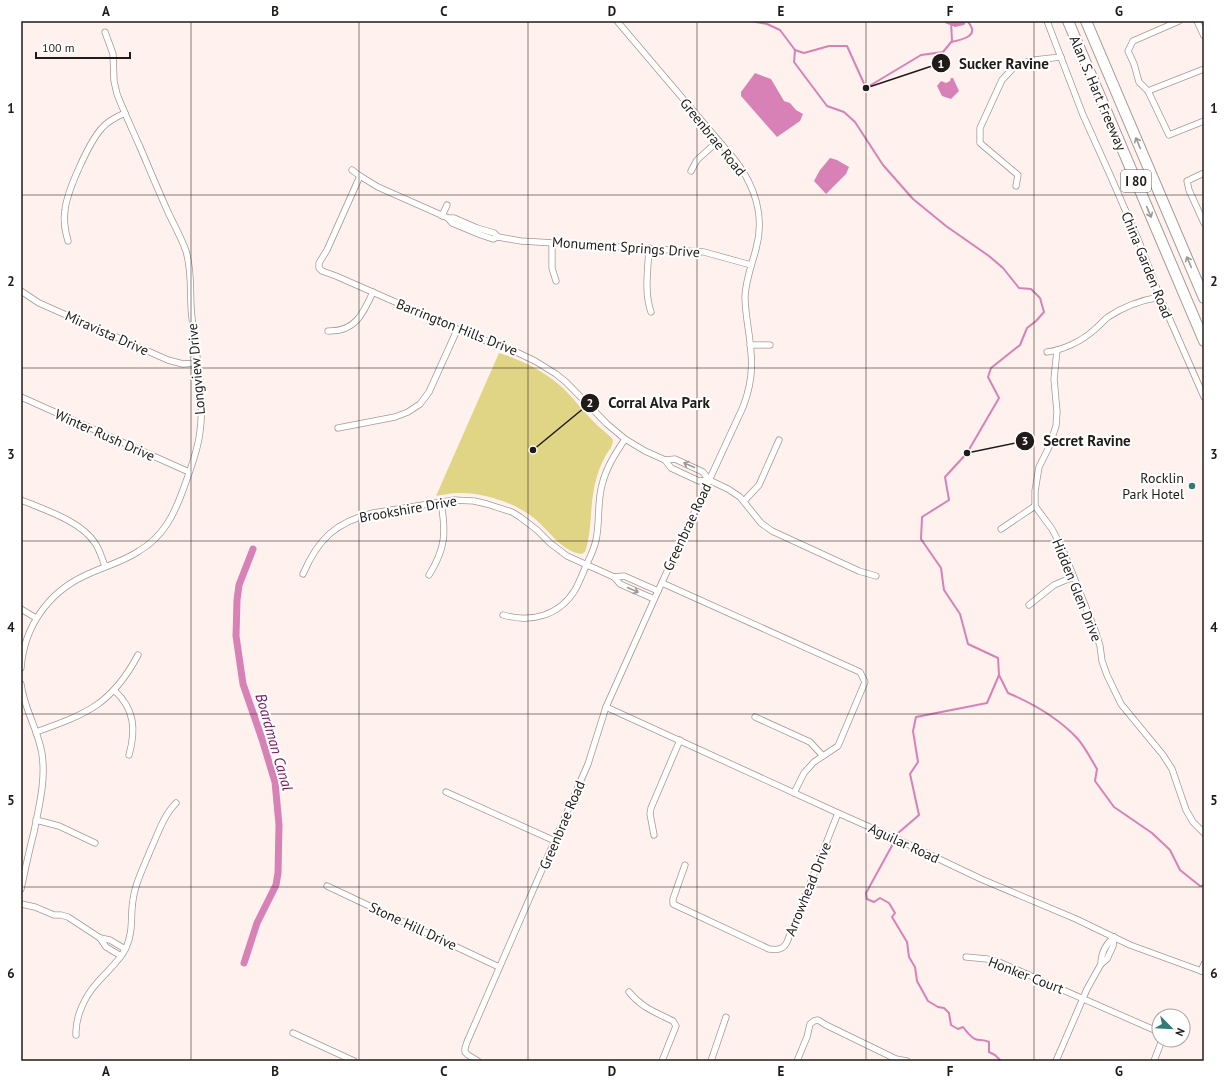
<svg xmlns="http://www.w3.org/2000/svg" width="1225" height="1082" font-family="'PT Sans',sans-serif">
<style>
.green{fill:#e0d584}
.water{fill:#d781b7}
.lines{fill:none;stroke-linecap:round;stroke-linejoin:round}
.stream{stroke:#d781b7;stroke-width:2}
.canal{stroke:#d781b7;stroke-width:7}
.minor-casing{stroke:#a69893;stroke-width:7}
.motorway-casing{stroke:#a69893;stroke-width:12}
.minor{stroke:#fff;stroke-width:5.5}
.motorway{stroke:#fff;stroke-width:10}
.oneway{stroke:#9b9898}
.grid{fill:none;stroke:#201b19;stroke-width:1;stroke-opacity:0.55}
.poi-dot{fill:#327b77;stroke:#fff;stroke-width:1.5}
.labels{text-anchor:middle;stroke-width:4;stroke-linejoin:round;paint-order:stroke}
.shield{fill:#fff;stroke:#635f5e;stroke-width:1}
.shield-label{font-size:13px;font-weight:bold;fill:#201b19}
.street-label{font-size:14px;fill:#201b19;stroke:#fff}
.poi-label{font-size:14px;fill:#201b19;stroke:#fff;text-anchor:end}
.water-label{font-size:15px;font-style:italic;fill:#78125d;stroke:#fff}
.leader{fill:none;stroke:#201b19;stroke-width:1.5}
.callout-dot{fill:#201b19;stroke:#fff;stroke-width:1.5}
.mark-label{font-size:12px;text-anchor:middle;font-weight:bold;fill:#fff}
.callout-label{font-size:15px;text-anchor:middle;font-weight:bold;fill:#201b19;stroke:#fff;stroke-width:4;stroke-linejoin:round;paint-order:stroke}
.neatline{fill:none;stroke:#201b19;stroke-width:1.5}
.grid-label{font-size:13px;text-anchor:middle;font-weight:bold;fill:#201b19}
</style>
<rect width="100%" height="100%" fill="#fff2ee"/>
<path class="green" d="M499,353C523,360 546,372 564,389C574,399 583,411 593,421C599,428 608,433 613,440C613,447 608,451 605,457C601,464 598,472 596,480C589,504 593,529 585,552L581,554C562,551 549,531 535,519C516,503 483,492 458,493C450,493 443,495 436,496Z"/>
<g class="water">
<polygon points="945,21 967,21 964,25 955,27 945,23"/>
<polygon points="755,73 771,79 784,101 790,103 796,110 803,114 800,121 777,137 741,96 741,92"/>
<polygon points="951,78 953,78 959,91 951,99 942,96 937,86 941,81 946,83 950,81"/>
<polygon points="830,158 837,160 849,167 846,174 826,194 814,181 820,170"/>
</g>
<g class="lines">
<g class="stream">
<path d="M751,21L767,24L780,30L795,50L794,62L827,106L844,112L855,122L883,165L913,199L946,226L989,256L1003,268L1019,288L1031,289L1040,298L1044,312L1036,321L1027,328L1020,345L991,368L988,377L999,398L967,453L945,477L949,500L922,517L921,539L941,568L944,590L960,614L968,644L998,658L999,675L1008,693C1034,704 1057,717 1077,738C1085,747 1091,759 1097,769L1095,781L1114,807L1152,833L1170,850L1180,870L1200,886H1204"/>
<path d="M951,42C961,40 982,36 967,21"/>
<polyline points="795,50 804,53 829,46 847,46 866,88 921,55 943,52 952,41 951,21"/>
<polyline points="897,834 919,815 910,774 918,762 913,731 916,717 987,703 999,675"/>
<path d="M894,842L866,893L867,899L874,902L880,898L889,903L895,913L892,917L907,942L909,957L915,967L917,981L928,1001L938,1007L944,1008L949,1013L951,1025L958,1029L963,1027C966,1031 971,1037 975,1039C979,1041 983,1039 989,1042V1052L995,1055L1001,1061"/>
</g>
<polyline class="canal" points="244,963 257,923 276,885 278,873 279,825 275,782 262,739 243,684 236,636 237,600 239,585 253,549"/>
<defs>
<g id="minor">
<polyline points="1047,21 1083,115 1111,177 1140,244 1160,297 1204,397"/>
<polyline points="1179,21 1133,41 1128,51 1134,64 1139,82 1148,91 1169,135 1204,121"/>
<polyline points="1197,21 1204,36"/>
<polyline points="1148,91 1204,69"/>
<polyline points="352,170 360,176 378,187 448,218 452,223 481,235 493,239 498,237 521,241 704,252 751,265"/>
<polyline points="691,171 697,160 718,141"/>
<polyline points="1204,173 1187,181 1189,190 1204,223"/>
<polyline points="360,176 327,250 319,263 319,268 322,271 336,276 475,337 510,349 535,361 556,374 566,382 607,424 625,439 645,451 665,460 671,468 699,481 709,480"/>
<polyline points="1016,186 1018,175 980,143 980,128 1002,80 1016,65 1034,60 1061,57"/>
<polyline points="442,216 447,205"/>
<polyline points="448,218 454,218 477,228 494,233 498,237"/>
<path d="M68,241C65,230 63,221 65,210C67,191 89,142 102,128C108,121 116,117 125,113"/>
<polyline points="552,243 552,268 556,281"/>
<path d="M649,248C648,270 644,292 651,312"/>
<polyline points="21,291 39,303 168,360 183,364 197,363"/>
<path d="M328,331C355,332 363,314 373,292"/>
<polyline points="750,345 770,345"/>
<polyline points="1057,350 1054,379 1057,412 1056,426 1049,447 1039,467 1035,491 1035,506 1052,529 1063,550 1095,630 1100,646 1102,661 1107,675 1121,704 1163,755 1172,769 1186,810 1193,822 1204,833"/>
<path d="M1047,352C1063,350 1082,341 1094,330C1099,326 1103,321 1108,317C1123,307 1142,300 1160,297"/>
<polyline points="21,397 189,472"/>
<polyline points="338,428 395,417 408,412 420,404 429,392 457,330"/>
<polyline points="665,460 675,459 703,472 709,480 728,489 740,497 761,523 772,531 859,571 876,576"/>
<path d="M21,500C45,510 81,521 95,543C100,550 102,559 105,566"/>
<polyline points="744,501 759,485 779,440"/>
<polyline points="1001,529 1035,506"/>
<path d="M303,574C318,539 336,522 373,513L454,500L474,501L487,504L512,512L520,517L537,530L550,543L567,556L614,577L624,576L658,591"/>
<path d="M429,575C446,548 446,532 441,502"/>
<polyline points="614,577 620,584 654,599"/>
<polyline points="662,583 860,672 865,682 838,746 814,762 804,773 794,793"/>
<polyline points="1029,605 1054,585 1073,577"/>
<polyline points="21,609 36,618"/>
<path d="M503,615C531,623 559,616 575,590C579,583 582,575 585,568C589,559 594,550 596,540C600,522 597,503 602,485C606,468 615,454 625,439"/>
<path d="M21,668C24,627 48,593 84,576C102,567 123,562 139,551C163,537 174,515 183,490C189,473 196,456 199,438C206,399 196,357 192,318C189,295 193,275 186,251C181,237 174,225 168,212C158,190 149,168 140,147C132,129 124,112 117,94L114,81L113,54L105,32"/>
<path d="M21,684C24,709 38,729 42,754C46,780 39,806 34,832C29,851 25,870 21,889"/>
<path d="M114,690C135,709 136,730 129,755"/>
<polyline points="606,707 838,813 901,841 981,879 1076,919 1130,945 1204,972"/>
<polyline points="755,717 810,742 823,756"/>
<path d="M36,732C87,714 112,704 138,655"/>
<polyline points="446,792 555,841"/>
<polyline points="36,820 59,826 95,843"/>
<polyline points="654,835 650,814 651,808 680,740"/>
<path d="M685,865L673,899V904L769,949C777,950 783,950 787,942L838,813"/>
<polyline points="327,886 499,967"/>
<polyline points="21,904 35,907 54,915 61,915 68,917 100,938 110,940 125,949"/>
<polyline points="100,938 106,947 121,956"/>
<polyline points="966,957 987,959 999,962 1159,1032"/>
<path d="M1101,964C1101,953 1106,944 1114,937"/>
<polyline points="1201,971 1204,964"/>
<path d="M629,992C642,1008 655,1012 673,1021L676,1026L662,1061"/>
<polyline points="293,1033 354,1061"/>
<path d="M76,1035C75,1017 85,996 97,983C107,971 119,962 126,948C134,929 130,918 133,900C135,882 144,867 150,851C158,834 163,816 176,803"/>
<path d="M478,1061L468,1055L465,1052V1048L467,1042L588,764L606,707L658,591L743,407C750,389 753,372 751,353C750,334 745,315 745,296C746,279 752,264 756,249C765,217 755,186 735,160L617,21"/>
<polyline points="711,1061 726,1017"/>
<polyline points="797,1061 807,1037 810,1024 814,1021 818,1020 826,1025 896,1059 907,1061"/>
<polyline points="1056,1061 1087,989 1101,964 1107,959 1113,946 1114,937"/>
<polyline points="1154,1061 1162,1040"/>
</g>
<g id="motorway">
<polyline points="1068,21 1204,341"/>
<polyline points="1086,21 1204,298"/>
</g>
</defs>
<use href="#minor" class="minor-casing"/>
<use href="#motorway" class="motorway-casing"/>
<use href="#minor" class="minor"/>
<use href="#motorway" class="motorway"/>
</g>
<defs><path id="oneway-shaft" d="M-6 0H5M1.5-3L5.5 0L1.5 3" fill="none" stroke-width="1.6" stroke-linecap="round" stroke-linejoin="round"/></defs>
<g class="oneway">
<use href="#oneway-shaft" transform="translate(1138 143) rotate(-113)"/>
<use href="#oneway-shaft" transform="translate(1149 212) rotate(67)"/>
<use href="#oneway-shaft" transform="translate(1189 262) rotate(-113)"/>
<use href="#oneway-shaft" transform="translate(689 465) rotate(-156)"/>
<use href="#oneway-shaft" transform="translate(633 590) rotate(24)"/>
</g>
<path class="grid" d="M191,21V1061M359,21V1061M528,21V1061M697,21V1061M866,21V1061M1034,21V1061M21,195H1204M21,368H1204M21,541H1204M21,714H1204M21,887H1204"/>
<circle class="poi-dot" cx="1192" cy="486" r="4"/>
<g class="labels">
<rect class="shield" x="1121" y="170" width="30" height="22" rx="3"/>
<g class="shield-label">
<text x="1136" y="186">I 80</text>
</g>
<g class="street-label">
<text transform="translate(1098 93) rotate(67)" y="5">Alan S. Hart Freeway</text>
<text transform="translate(713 137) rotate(51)" y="5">Greenbrae Road</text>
<text transform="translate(626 247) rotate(4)" y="5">Monument Springs Drive</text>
<text transform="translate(1147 265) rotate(68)" y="5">China Garden Road</text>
<text transform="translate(457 327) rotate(22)" y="5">Barrington Hills Drive</text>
<text transform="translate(107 333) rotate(24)" y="5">Miravista Drive</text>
<text transform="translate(196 369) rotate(-95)" y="5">Longview Drive</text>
<text transform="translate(105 435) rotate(24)" y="5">Winter Rush Drive</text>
<text transform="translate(408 509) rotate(-10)" y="5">Brookshire Drive</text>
<text transform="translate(687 527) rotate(-65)" y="5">Greenbrae Road</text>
<text transform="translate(1077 590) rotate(68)" y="5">Hidden Glen Drive</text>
<text transform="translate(562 825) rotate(-67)" y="5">Greenbrae Road</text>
<text transform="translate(904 843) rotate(25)" y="5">Aguilar Road</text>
<text transform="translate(808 889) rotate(-68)" y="5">Arrowhead Drive</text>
<text transform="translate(413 926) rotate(25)" y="5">Stone Hill Drive</text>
<text transform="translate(1026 975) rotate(21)" y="5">Honker Court</text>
</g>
<g class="poi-label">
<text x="1184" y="483">Rocklin<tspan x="1184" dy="16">Park Hotel</tspan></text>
</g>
<g class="water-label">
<text transform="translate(274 742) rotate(74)" y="5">Boardman Canal</text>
</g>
</g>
<path class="leader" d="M866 88L941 63M533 450L590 403M967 453L1025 441"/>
<g class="callout-dot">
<circle cx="866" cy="88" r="4"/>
<circle cx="533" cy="450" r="4"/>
<circle cx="967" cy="453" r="4"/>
<circle cx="941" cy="63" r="10"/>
<circle cx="590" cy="403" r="10"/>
<circle cx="1025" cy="441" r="10"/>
</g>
<g class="mark-label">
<text x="941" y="68">1</text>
<text x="590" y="407">2</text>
<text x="1025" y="445">3</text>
</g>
<g class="callout-label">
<text x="1004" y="69">Sucker Ravine</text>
<text x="659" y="408">Corral Alva Park</text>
<text x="1087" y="446">Secret Ravine</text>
</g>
<rect width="1225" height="1082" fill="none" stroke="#ffffff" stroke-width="44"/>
<g transform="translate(1171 1028) rotate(114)"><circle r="19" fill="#ffffff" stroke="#a6a4a3"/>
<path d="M0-3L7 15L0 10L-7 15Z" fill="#327b77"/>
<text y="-6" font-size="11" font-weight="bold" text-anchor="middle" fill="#201b19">N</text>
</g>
<path d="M36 52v6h94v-6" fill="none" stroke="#201b19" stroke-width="2"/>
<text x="42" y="52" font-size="12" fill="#201b19" stroke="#ffffff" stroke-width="3" paint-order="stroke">100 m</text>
<rect x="22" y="22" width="1181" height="1038" class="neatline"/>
<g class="grid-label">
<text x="106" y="16">A</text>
<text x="275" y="16">B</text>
<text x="444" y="16">C</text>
<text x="612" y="16">D</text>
<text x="781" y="16">E</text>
<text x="950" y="16">F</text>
<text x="1119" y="16">G</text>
<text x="11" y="113">1</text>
<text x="1214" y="113">1</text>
<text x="11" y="286">2</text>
<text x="1214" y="286">2</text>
<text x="11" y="459">3</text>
<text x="1214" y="459">3</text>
<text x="11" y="632">4</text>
<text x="1214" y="632">4</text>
<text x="11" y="805">5</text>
<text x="1214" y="805">5</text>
<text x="11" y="978">6</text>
<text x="1214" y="978">6</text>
<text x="106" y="1076">A</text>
<text x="275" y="1076">B</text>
<text x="444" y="1076">C</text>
<text x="612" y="1076">D</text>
<text x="781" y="1076">E</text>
<text x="950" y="1076">F</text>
<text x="1119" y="1076">G</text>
</g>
</svg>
